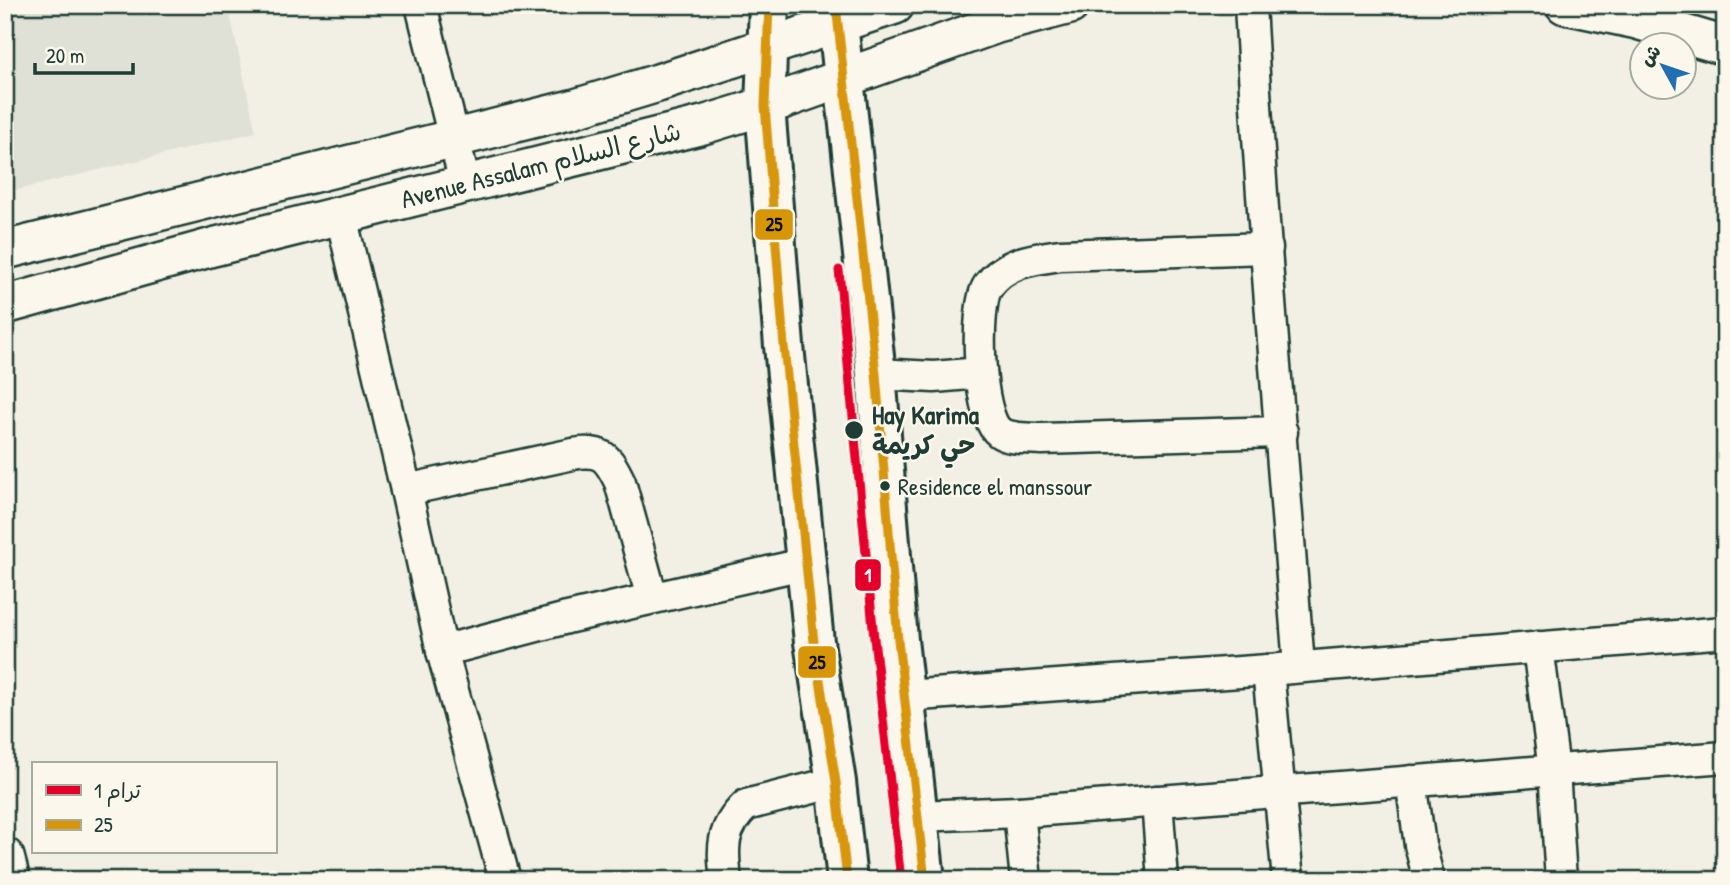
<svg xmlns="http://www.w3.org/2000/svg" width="1730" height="885" font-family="'Patrick Hand','Playpen Sans Arabic',sans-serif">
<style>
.built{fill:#e0e1d6}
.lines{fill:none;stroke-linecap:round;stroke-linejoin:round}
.minor-casing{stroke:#1f3d34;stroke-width:35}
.tertiary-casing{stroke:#1f3d34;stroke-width:42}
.primary-casing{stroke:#1f3d34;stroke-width:44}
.minor{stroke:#fbf7ec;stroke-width:30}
.tertiary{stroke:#fbf7ec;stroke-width:37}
.primary{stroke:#fbf7ec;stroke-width:38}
.bus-1-casing{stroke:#fbf7ec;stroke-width:14}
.bus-1{stroke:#d79608;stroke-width:9}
.tram-1-casing{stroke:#fbf7ec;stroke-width:14}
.tram-1{stroke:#e4002b;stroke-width:9}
.stop-dot{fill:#1f3d34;stroke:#fbf7ec;stroke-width:2.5}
.labels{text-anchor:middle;stroke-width:5;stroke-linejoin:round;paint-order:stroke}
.bus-label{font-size:24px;fill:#1f3d34;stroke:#fbf7ec;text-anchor:start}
.street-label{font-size:26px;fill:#1f3d34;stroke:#fbf7ec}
.stop-label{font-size:26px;font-weight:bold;fill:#1f3d34;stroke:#fbf7ec;text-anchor:start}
.line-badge{stroke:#fbf7ec;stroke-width:2.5}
.badge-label{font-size:19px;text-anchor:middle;font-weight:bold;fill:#fff}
.pale-badge-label{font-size:19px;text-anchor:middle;font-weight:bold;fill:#111}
</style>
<rect width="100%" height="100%" fill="#f2f0e5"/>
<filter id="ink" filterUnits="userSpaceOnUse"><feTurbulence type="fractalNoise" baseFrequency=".0143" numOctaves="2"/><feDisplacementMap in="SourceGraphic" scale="14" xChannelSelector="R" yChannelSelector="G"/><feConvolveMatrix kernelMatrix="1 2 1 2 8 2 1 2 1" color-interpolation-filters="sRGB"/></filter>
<g filter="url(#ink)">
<polygon class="built" points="5,5 228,5 256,132 5,193"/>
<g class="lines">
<defs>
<g id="minor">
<polyline points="421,5 465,183"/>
<path d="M1250,5C1262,226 1282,446 1299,666"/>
<polyline points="341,216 406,490 442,651 505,880"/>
<path d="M1267,248L1060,255C1033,259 1005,262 988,286C974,306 978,418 999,432C1010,440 1029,438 1042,439L1282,432"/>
<polyline points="876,374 934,377 981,373"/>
<path d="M406,490L573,454C602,449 608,457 620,482L652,598"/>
<polyline points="1538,647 1554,770 1561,880"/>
<polyline points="442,651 567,618 790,567 805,567"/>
<polyline points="1268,670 1288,880"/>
<polyline points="905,696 1268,670 1725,632"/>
<polyline points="1411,781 1420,845 1429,880"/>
<polyline points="1157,801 1163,880"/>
<polyline points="1019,812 1026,880"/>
<polyline points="917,816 1019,812 1725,757"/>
<path d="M726,880C722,847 721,829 746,805L836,782"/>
</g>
<g id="tertiary">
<polyline points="1565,5 1637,20 1725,46"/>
<polyline points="5,250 572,109 658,83 895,5"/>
<polyline points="5,305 213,247 703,125 765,106 997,24 1070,5"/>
<polyline points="5,857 11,880"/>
</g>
<g id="primary">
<polyline points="769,5 765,106 784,346 814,642 836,782 847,880"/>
<polyline points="836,5 876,374 898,640 925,880"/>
</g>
</defs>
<use href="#minor" class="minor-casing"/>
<use href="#tertiary" class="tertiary-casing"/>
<use href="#primary" class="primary-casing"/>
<use href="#minor" class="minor"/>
<use href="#tertiary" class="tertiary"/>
<use href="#primary" class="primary"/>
<defs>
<g id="bus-1">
<polyline points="769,5 765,106 784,346 814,642 836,782 847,880"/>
<polyline points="836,5 876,374 898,640 925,880"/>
</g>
</defs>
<use href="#bus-1" class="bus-1-casing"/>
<use href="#bus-1" class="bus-1"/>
<defs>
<polyline id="tram-1" points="839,270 874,638 901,880"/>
</defs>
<use href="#tram-1" class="tram-1-casing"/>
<use href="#tram-1" class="tram-1"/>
</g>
</g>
<g class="stop-dot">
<circle cx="854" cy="430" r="10"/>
<circle cx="885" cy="486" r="6"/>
</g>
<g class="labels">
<g class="bus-label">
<text x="898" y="495">Residence el manssour</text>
</g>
<g class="street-label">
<text transform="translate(541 165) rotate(-14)" y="9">Avenue Assalam شارع السلام</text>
</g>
<g class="stop-label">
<text x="872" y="424">Hay Karima<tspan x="872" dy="30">حي كريمة</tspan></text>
</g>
</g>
<g class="line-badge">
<rect x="754" y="208" width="40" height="33" rx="7" fill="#d79608"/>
<rect x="854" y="558" width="28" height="34" rx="7" fill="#e4002b"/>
<rect x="797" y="645" width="40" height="34" rx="7" fill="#d79608"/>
</g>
<g class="badge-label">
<text x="868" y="582">1</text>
</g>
<g class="pale-badge-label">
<text x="774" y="231">25</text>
<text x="817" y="669">25</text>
</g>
<rect width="1730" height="885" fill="none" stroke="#fbf7ec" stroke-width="28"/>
<rect x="14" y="14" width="1702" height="857" fill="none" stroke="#1f3d34" stroke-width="2.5" filter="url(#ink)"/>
<rect x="32" y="762" width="245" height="91" fill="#fbf7ec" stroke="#a3ada2" stroke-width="2"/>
<rect x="46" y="785" width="35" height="10" fill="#e4002b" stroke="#a3ada2" stroke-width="2"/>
<text x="94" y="798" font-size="21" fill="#1f3d34">ترام 1</text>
<rect x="46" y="820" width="35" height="10" fill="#d79608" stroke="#a3ada2" stroke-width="2"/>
<text x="94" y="832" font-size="21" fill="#1f3d34">25</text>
<g transform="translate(1663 66) rotate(310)"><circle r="33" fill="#fbf7ec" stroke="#a3ada2" stroke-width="2"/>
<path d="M0-5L12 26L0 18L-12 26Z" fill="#1f6fb2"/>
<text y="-10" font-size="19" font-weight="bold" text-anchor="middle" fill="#1f3d34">ش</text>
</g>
<path d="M35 63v10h98v-10" fill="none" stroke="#1f3d34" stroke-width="3.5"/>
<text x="46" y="63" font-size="21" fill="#1f3d34" stroke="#fbf7ec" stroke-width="5" paint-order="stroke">20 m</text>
</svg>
